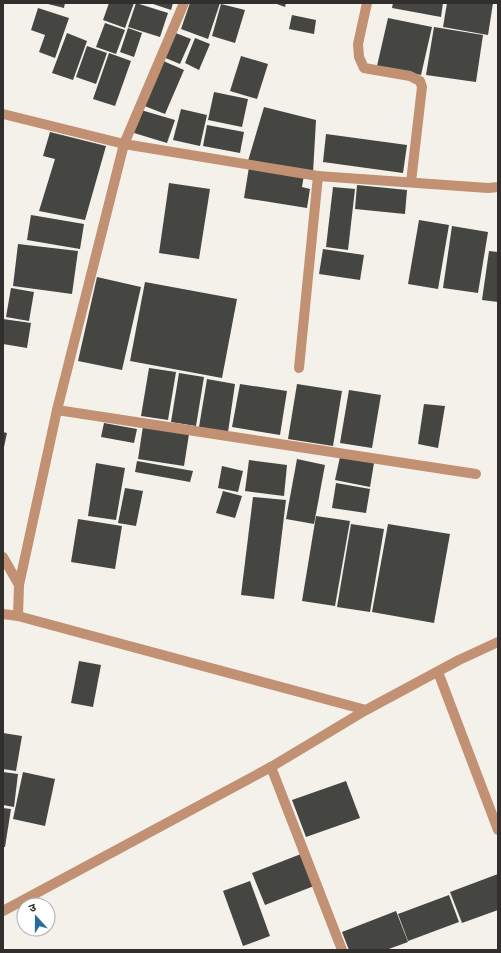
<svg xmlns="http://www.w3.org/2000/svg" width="501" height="953" font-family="Arial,'Noto Sans Devanagari',sans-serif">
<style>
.building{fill:#454641}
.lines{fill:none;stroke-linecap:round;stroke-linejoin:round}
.minor{stroke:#c29072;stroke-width:10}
</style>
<rect width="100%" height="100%" fill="#f4f1eb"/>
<g class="building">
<polygon points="44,3 65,3 64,8"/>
<polygon points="109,3 134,3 125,28 103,20"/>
<polygon points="136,3 168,13 160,37 128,27"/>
<polygon points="150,3 173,3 171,10"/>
<polygon points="190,3 220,3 208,39 181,29"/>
<polygon points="274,3 286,3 285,7"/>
<polygon points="393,3 443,3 441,17 392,8"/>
<polygon points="447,3 493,3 488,35 443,27"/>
<polygon points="221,4 245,10 235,43 212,36"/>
<polygon points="38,8 69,18 55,58 39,52 45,35 31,30"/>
<polygon points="292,15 316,20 314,34 289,29"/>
<polygon points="388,18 432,27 421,75 377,66"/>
<polygon points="105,23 125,30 116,54 96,47"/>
<polygon points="434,27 483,35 476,82 426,75"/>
<polygon points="128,28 142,33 134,57 120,52"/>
<polygon points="173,32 191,39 180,64 163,57"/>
<polygon points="67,33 87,41 73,80 52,73"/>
<polygon points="195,38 210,44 199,70 185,63"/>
<polygon points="87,46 107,53 96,84 76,77"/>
<polygon points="109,53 131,61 115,106 93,99"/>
<polygon points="241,56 268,64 257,99 230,91"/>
<polygon points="161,60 184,70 165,114 142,105"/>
<polygon points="214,92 248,99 242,127 208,120"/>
<polygon points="264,107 316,120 313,173 248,161"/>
<polygon points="181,109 207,115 200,146 173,140"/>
<polygon points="141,110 175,120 167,143 134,133"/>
<polygon points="207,125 244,132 240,153 203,146"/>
<polygon points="50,132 106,146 85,220 39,211 55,159 43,156"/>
<polygon points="326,134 407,145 403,173 323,162"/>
<polygon points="249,167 304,175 302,187 310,189 307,208 244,198"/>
<polygon points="169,183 210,189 199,259 159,253"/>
<polygon points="357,185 407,190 405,214 355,209"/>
<polygon points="333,187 355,189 348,250 326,247"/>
<polygon points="31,215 84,224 80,249 27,240"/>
<polygon points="419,220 449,225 438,289 408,284"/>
<polygon points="452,226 488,232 478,293 443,288"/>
<polygon points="18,244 78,251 72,294 13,286"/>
<polygon points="323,249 364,255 360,280 319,274"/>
<polygon points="489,251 498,252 498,302 482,300"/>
<polygon points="97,277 141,287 122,370 78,361"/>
<polygon points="145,282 237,299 222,378 130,361"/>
<polygon points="11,288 34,292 29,321 6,317"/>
<polygon points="3,319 31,323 27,348 3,344"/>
<polygon points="149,368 176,372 168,420 141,416"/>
<polygon points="179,373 204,377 196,426 171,422"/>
<polygon points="207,379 235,384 228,432 199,427"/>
<polygon points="240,384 287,391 280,435 232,427"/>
<polygon points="297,384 342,391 333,446 288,439"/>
<polygon points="349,390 381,395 372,448 340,443"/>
<polygon points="424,404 445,406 438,448 418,444"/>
<polygon points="104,423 137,429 134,443 101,437"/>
<polygon points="143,426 189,434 184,466 138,459"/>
<polygon points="3,432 7,433 4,447 3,447"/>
<polygon points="340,457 374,463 370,487 335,480"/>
<polygon points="297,459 325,465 314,524 286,519"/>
<polygon points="249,460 287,465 284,496 245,491"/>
<polygon points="137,461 193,471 190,482 135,472"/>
<polygon points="96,463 125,468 116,520 88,516"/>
<polygon points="222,466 243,471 238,492 218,488"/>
<polygon points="336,483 370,489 366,513 332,508"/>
<polygon points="125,488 143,491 136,526 118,523"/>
<polygon points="223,491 242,496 235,518 216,513"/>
<polygon points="253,497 286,500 274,599 241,595"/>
<polygon points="316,516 350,521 335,606 302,601"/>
<polygon points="78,519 122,526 115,569 71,562"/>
<polygon points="351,524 384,529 370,612 337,607"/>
<polygon points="388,524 450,534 434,623 372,612"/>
<polygon points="79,661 101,665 93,707 71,703"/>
<polygon points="3,733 22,736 16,771 3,769"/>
<polygon points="3,772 18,774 14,807 3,805"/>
<polygon points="23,772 55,779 45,826 13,819"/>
<polygon points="346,781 360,818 306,837 292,800"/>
<polygon points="3,808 11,809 5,847 3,847"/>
<polygon points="301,854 314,886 265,905 252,873"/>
<polygon points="498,874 498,910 462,923 450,892"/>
<polygon points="250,881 270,936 243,946 223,891"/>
<polygon points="449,895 459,922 408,941 398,914"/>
<polygon points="396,911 408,942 386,950 349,950 342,932"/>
</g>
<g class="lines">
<g class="minor">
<polyline points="367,3 358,44 359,57 364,68 410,76 420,81 422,87 411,182"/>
<polyline points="3,114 124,144 318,176 488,188 498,187"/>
<polyline points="299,368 318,176"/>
<polyline points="57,410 476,474"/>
<polyline points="3,557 19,585"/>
<polyline points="3,614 18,616 366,710"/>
<polyline points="18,616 19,585 57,410 124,144 184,3"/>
<polyline points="438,672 498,830"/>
<polyline points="271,767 342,950"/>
<polyline points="3,911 271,767 366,710 459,660 498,642"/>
</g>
</g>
<rect width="501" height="953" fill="none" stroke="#302f2d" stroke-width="8"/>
<g transform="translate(36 917) rotate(339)"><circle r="19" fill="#ffffff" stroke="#acacab"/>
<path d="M0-3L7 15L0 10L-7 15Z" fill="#256da1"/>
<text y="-6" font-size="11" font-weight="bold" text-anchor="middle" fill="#302f2d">उ</text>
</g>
</svg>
